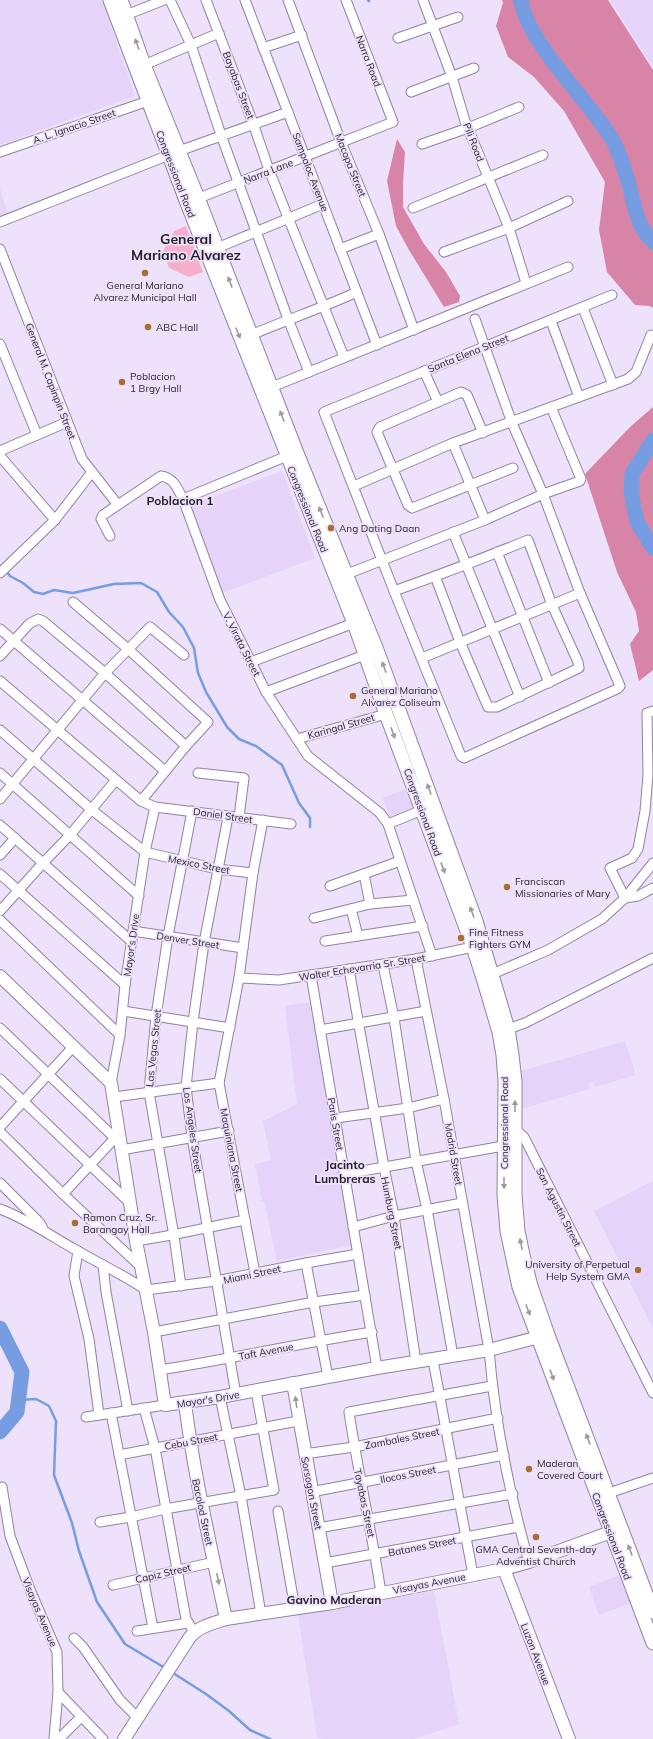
<svg xmlns="http://www.w3.org/2000/svg" width="653" height="1739" font-family="Mulish,sans-serif">
<style>
.built{fill:#e6d3fa}
.green{fill:#f6b0cb}
.forest{fill:#d884a6}
.lines{fill:none;stroke-linecap:round;stroke-linejoin:round}
.stream{stroke:#769de2;stroke-width:2.5}
.river{stroke:#769de2;stroke-width:15}
.minor-casing{stroke:#9182a0;stroke-width:11}
.tertiary-casing{stroke:#9182a0;stroke-width:14}
.secondary-casing{stroke:#9182a0;stroke-width:15}
.minor{stroke:#fff;stroke-width:9}
.tertiary{stroke:#fff;stroke-width:12}
.secondary{stroke:#fff;stroke-width:13}
.oneway{fill:#9c9a9f}
.poi-dot{fill:#a96d2f;stroke:#eee1fb;stroke-width:1.5}
.labels{text-anchor:middle;stroke-width:3.5;stroke-linejoin:round;paint-order:stroke}
.street-label{font-size:10px;fill:#241f2a;stroke:#eee1fb}
.poi-label{font-size:10px;fill:#241f2a;stroke:#eee1fb;text-anchor:start}
.quarter-label{font-size:12px;font-weight:bold;fill:#241f2a;stroke:#eee1fb}
.district-label{font-size:14px;font-weight:bold;fill:#241f2a;stroke:#eee1fb}
</style>
<rect width="100%" height="100%" fill="#eee1fb"/>
<g class="built">
<polygon points="0,0 102,0 135,96 0,145"/>
<polygon points="610,0 653,0 653,67"/>
<polygon points="0,189 8,214 0,216"/>
<polygon points="282,471 315,558 220,594 187,507"/>
<polygon points="407,788 414,807 390,816 383,798"/>
<polygon points="311,1002 353,1245 277,1261 264,1201 262,1201 255,1164 271,1160 263,1121 297,1104 285,1006"/>
<polygon points="625,1041 636,1075 595,1087 594,1082 588,1083 589,1089 515,1111 514,1073"/>
<polygon points="653,1181 653,1329 594,1211"/>
<polygon points="620,1575 631,1603 599,1615 589,1587"/>
<polygon points="434,1591 459,1724 414,1739 324,1739 317,1737 298,1615"/>
</g>
<polygon class="green" points="186,226 203,272 189,277 169,268 163,251 174,231"/>
<g class="forest">
<polygon points="502,0 608,0 653,70 653,308 650,306 635,305 607,272 599,230 605,182 564,111 534,77 508,57 496,26 503,3"/>
<polygon points="397,139 405,152 403,183 403,207 424,244 446,272 460,296 459,302 444,307 409,250 396,226 387,181"/>
<polygon points="653,407 653,670 639,681 630,644 639,631 636,612 617,572 585,474 630,427"/>
</g>
<g class="lines">
<g class="stream">
<polyline points="368,0 369,1"/>
<polyline points="6,571 10,576 23,583 34,592 43,594 54,590 73,593 114,584 141,583 157,592 169,612 183,627 194,648 198,673 206,692 227,727 239,739 256,746 282,765 299,803 310,818 310,827"/>
<polyline points="19,1400 36,1399 49,1406 56,1421 54,1475 72,1523 79,1551 97,1602 125,1644 165,1668"/>
<polyline points="173,1673 206,1694 229,1711 250,1730 270,1739"/>
</g>
<g class="river">
<path d="M521,0C526,41 589,101 612,139C619,151 628,179 631,193C636,213 638,227 653,242"/>
<polyline points="653,440 632,474 631,493 637,522 653,548"/>
<polyline points="0,1328 22,1372 17,1412 0,1432"/>
</g>
<defs>
<g id="minor">
<polyline points="170,0 191,45 221,135 288,319 309,372"/>
<polyline points="206,0 253,123 269,170 344,357"/>
<polyline points="245,0 377,345"/>
<polyline points="288,0 341,142 379,234 414,330"/>
<polyline points="423,0 452,77 465,121 509,228 526,283"/>
<polyline points="121,17 164,0"/>
<polyline points="398,38 458,17"/>
<polyline points="263,48 302,35"/>
<polyline points="144,65 219,33"/>
<polyline points="411,92 474,68"/>
<polyline points="422,144 468,128 519,107"/>
<polyline points="0,152 154,99"/>
<polyline points="194,200 393,122 346,0"/>
<polyline points="413,208 543,155"/>
<polyline points="0,222 179,151 288,112"/>
<polyline points="217,248 323,204"/>
<polyline points="0,249 82,459 118,505"/>
<polyline points="340,249 379,234"/>
<polyline points="444,252 509,228 568,201"/>
<polyline points="583,308 613,385"/>
<polyline points="475,319 512,423 543,494 580,593 620,686 617,689 464,758 461,756 394,591 324,412 612,295"/>
<polyline points="551,321 579,397"/>
<path d="M251,335C286,320 322,308 357,292"/>
<polyline points="0,344 37,435"/>
<polyline points="424,371 438,402"/>
<polyline points="267,389 568,267"/>
<polyline points="483,433 467,395 461,392 380,427 377,432 408,505 412,508 513,468"/>
<polyline points="453,443 485,520"/>
<polyline points="0,451 67,422"/>
<polyline points="0,456 55,520"/>
<polyline points="354,486 453,443 628,379 636,372 651,335"/>
<polyline points="183,499 292,454"/>
<polyline points="453,532 520,697"/>
<path d="M110,536L101,519L103,515L161,476C174,478 177,488 183,499L220,600L266,692L308,756L380,813L388,824L432,956"/>
<polyline points="497,552 549,683"/>
<polyline points="0,573 55,520 92,472"/>
<polyline points="342,576 485,520 543,494 580,481 581,479 551,407"/>
<path d="M394,591C439,575 484,558 528,540L552,605L578,662L579,668L497,707H488L460,642L435,576"/>
<polyline points="73,602 128,649 208,722 186,746 141,801"/>
<polyline points="0,629 165,771"/>
<polyline points="0,656 29,624 38,619 43,621 105,673 186,746"/>
<polyline points="422,658 580,593"/>
<polyline points="251,662 354,623"/>
<polyline points="0,681 141,801 155,807 291,824"/>
<polyline points="266,692 370,653"/>
<polyline points="653,711 647,713 648,775 645,811 638,849 632,858 610,868 625,898 638,896 653,888"/>
<polyline points="0,730 92,810 145,852 217,869 253,873"/>
<polyline points="297,739 386,714"/>
<polyline points="0,773 139,896"/>
<polyline points="198,773 244,778 239,817"/>
<polyline points="0,799 105,673 150,627 184,655"/>
<polyline points="228,817 204,943 193,1022 186,1087 192,1137 236,1395"/>
<polyline points="388,824 427,808"/>
<polyline points="0,825 43,863 70,835 116,780"/>
<polyline points="0,855 15,838"/>
<polyline points="0,874 125,985"/>
<polyline points="364,874 370,904"/>
<polyline points="330,886 400,861"/>
<polyline points="351,909 358,936"/>
<polyline points="0,911 43,863 132,942"/>
<polyline points="314,918 370,904 413,900"/>
<polyline points="0,920 120,1035"/>
<polyline points="133,931 243,948"/>
<polyline points="325,941 423,926"/>
<path d="M416,959L444,1099L489,1350C495,1421 509,1493 529,1562"/>
<polyline points="383,965 394,1018 416,1161 427,1209 453,1356"/>
<polyline points="349,969 384,1167 394,1216 416,1362"/>
<polyline points="311,975 377,1368"/>
<polyline points="488,976 548,950 602,919 625,898 653,863"/>
<polyline points="239,978 279,980 416,959 478,946"/>
<polyline points="123,1011 230,1028"/>
<polyline points="0,1028 120,1143"/>
<polyline points="508,1029 525,1023 653,958"/>
<polyline points="320,1030 426,1011"/>
<polyline points="0,1079 131,1204"/>
<polyline points="111,1083 120,1035 125,985 145,852 155,807"/>
<polyline points="114,1097 219,1083"/>
<polyline points="336,1118 408,1108 444,1099"/>
<polyline points="0,1127 73,1047"/>
<polyline points="515,1129 524,1137 653,1393"/>
<polyline points="0,1132 63,1194 141,1267"/>
<polyline points="121,1150 229,1131"/>
<polyline points="345,1174 509,1145"/>
<polyline points="0,1183 40,1223 43,1229"/>
<polyline points="63,1194 115,1138"/>
<path d="M0,1209C27,1219 51,1236 76,1250C100,1264 124,1275 146,1290L216,1281L306,1263L358,1254"/>
<polyline points="353,1227 394,1216 462,1203"/>
<path d="M136,1241C173,1236 208,1227 245,1220"/>
<polyline points="78,1251 74,1276 89,1339 99,1415"/>
<polyline points="306,1263 328,1377"/>
<polyline points="103,1265 106,1292 128,1411"/>
<polyline points="255,1273 219,1083 239,978 253,873 263,820"/>
<polyline points="181,1286 174,1236 149,1092 156,1016 168,936 192,811"/>
<polyline points="154,1332 314,1302 365,1295"/>
<polyline points="433,1360 473,1575"/>
<path d="M160,1370C231,1359 301,1343 372,1332"/>
<polyline points="220,1397 241,1496 261,1614"/>
<polyline points="144,1408 155,1448 186,1619 194,1632"/>
<polyline points="111,1413 153,1628"/>
<polyline points="86,1417 165,1405"/>
<polyline points="304,1454 354,1447 498,1418"/>
<polyline points="119,1455 298,1421"/>
<polyline points="2,1487 10,1536 31,1592 57,1652 58,1692 54,1739"/>
<polyline points="311,1492 504,1455"/>
<polyline points="609,1493 653,1478"/>
<polyline points="278,1511 295,1609"/>
<polyline points="100,1522 131,1517 165,1509 274,1490 256,1391"/>
<polyline points="318,1528 513,1494"/>
<polyline points="325,1563 519,1527"/>
<polyline points="113,1585 214,1562"/>
<path d="M381,1593C372,1532 358,1473 349,1412L492,1386"/>
<polyline points="137,1631 188,1623"/>
<polyline points="74,1638 83,1647 120,1700 138,1718"/>
<polyline points="58,1692 103,1739"/>
<polyline points="59,1739 81,1717"/>
</g>
<g id="tertiary">
<polyline points="0,976 111,1083 136,1241 154,1332 165,1405 220,1397 377,1368 489,1350 547,1335"/>
<polyline points="293,1383 332,1603"/>
<path d="M185,1403C194,1476 211,1547 226,1619"/>
<polyline points="504,1569 569,1739"/>
<path d="M124,1739L190,1637C199,1626 214,1623 226,1619L332,1603L504,1569L529,1562L619,1529"/>
</g>
<g id="secondary">
<polyline points="110,0 187,203 354,623 386,714 473,947 483,978 499,1032 503,1055 505,1081 504,1195 507,1231 519,1287 653,1643"/>
<polyline points="121,0 144,65 198,198 297,453 377,650 476,921 508,1029 512,1055 515,1081 515,1195 518,1231 523,1255 531,1286 548,1335 653,1612"/>
</g>
</defs>
<use href="#minor" class="minor-casing"/>
<use href="#tertiary" class="tertiary-casing"/>
<use href="#secondary" class="secondary-casing"/>
<use href="#minor" class="minor"/>
<use href="#tertiary" class="tertiary"/>
<use href="#secondary" class="secondary"/>
</g>
<defs><path id="oneway-solid" d="M-6-.8H1V-3.2L6.5 0L1 3.2V.8H-6Z"/></defs>
<g class="oneway">
<use href="#oneway-solid" transform="translate(137 44) rotate(-110)"/>
<use href="#oneway-solid" transform="translate(230 282) rotate(-111)"/>
<use href="#oneway-solid" transform="translate(238 333) rotate(68)"/>
<use href="#oneway-solid" transform="translate(282 416) rotate(-111)"/>
<use href="#oneway-solid" transform="translate(321 512) rotate(-112)"/>
<use href="#oneway-solid" transform="translate(384 667) rotate(-110)"/>
<use href="#oneway-solid" transform="translate(393 733) rotate(70)"/>
<use href="#oneway-solid" transform="translate(429 789) rotate(-110)"/>
<use href="#oneway-solid" transform="translate(443 868) rotate(70)"/>
<use href="#oneway-solid" transform="translate(472 912) rotate(-110)"/>
<use href="#oneway-solid" transform="translate(515 1106) rotate(-91)"/>
<use href="#oneway-solid" transform="translate(504 1183) rotate(90)"/>
<use href="#oneway-solid" transform="translate(521 1244) rotate(-101)"/>
<use href="#oneway-solid" transform="translate(528 1310) rotate(69)"/>
<use href="#oneway-solid" transform="translate(552 1375) rotate(70)"/>
<use href="#oneway-solid" transform="translate(296 1402) rotate(-98)"/>
<use href="#oneway-solid" transform="translate(588 1439) rotate(-111)"/>
<use href="#oneway-solid" transform="translate(630 1550) rotate(-111)"/>
<use href="#oneway-solid" transform="translate(218 1579) rotate(78)"/>
</g>
<g class="poi-dot">
<circle cx="145" cy="273" r="4"/>
<circle cx="148" cy="327" r="4"/>
<circle cx="122" cy="382" r="4"/>
<circle cx="331" cy="528" r="4"/>
<circle cx="353" cy="696" r="4"/>
<circle cx="507" cy="887" r="4"/>
<circle cx="461" cy="938" r="4"/>
<circle cx="75" cy="1223" r="4"/>
<circle cx="638" cy="1270" r="4"/>
<circle cx="529" cy="1469" r="4"/>
<circle cx="536" cy="1537" r="4"/>
</g>
<g class="labels">
<g class="street-label">
<text transform="translate(369 61) rotate(69)" y="4">Narra Road</text>
<text transform="translate(239 85) rotate(69)" y="4">Bayabas Street</text>
<text transform="translate(74 126) rotate(-19)" y="4">A. L. Ignacio Street</text>
<text transform="translate(474 142) rotate(69)" y="4">Pili Road</text>
<text transform="translate(351 165) rotate(68)" y="4">Macopa Street</text>
<text transform="translate(268 171) rotate(-21)" y="4">Narra Lane</text>
<text transform="translate(311 172) rotate(69)" y="4">Sampaloc Avenue</text>
<text transform="translate(176 174) rotate(69)" y="4">Congressional Road</text>
<text transform="translate(468 353) rotate(-22)" y="4">Santa Elena Street</text>
<text transform="translate(51 381) rotate(69)" y="4">General M. Capinpin Street</text>
<text transform="translate(308 509) rotate(68)" y="4">Congressional Road</text>
<text transform="translate(242 644) rotate(63)" y="4">V. Virata Street</text>
<text transform="translate(341 726) rotate(-16)" y="4">Karingal Street</text>
<text transform="translate(423 812) rotate(70)" y="4">Congressional Road</text>
<text transform="translate(223 815) rotate(8)" y="4">Daniel Street</text>
<text transform="translate(199 864) rotate(11)" y="4">Mexico Street</text>
<text transform="translate(188 940) rotate(9)" y="4">Denver Street</text>
<text transform="translate(131 945) rotate(-82)" y="4">Mayor's Drive</text>
<text transform="translate(362 967) rotate(-9)" y="4">Walter Echevarria Sr. Street</text>
<text transform="translate(153 1048) rotate(-84)" y="4">Las Vegas Street</text>
<text transform="translate(504 1123) rotate(-90)" y="4">Congressional Road</text>
<text transform="translate(336 1124) rotate(80)" y="4">Paris Street</text>
<text transform="translate(193 1130) rotate(82)" y="4">Los Angeles Street</text>
<text transform="translate(232 1150) rotate(79)" y="4">Maquiniana Street</text>
<text transform="translate(454 1154) rotate(80)" y="4">Madrid Street</text>
<text transform="translate(559 1207) rotate(63)" y="4">San Agustin Street</text>
<text transform="translate(392 1213) rotate(79)" y="4">Humburg Street</text>
<text transform="translate(252 1274) rotate(-12)" y="4">Miami Street</text>
<text transform="translate(266 1351) rotate(-11)" y="4">Taft Avenue</text>
<text transform="translate(208 1399) rotate(-9)" y="4">Mayor's Drive</text>
<text transform="translate(402 1438) rotate(-11)" y="4">Zambales Street</text>
<text transform="translate(191 1441) rotate(-11)" y="4">Cebu Street</text>
<text transform="translate(408 1474) rotate(-11)" y="4">Ilocos Street</text>
<text transform="translate(312 1493) rotate(79)" y="4">Sorsogon Street</text>
<text transform="translate(365 1503) rotate(78)" y="4">Tayabas Street</text>
<text transform="translate(203 1512) rotate(78)" y="4">Bacolod Street</text>
<text transform="translate(612 1536) rotate(69)" y="4">Congressional Road</text>
<text transform="translate(422 1546) rotate(-11)" y="4">Batanes Street</text>
<text transform="translate(163 1573) rotate(-13)" y="4">Capiz Street</text>
<text transform="translate(429 1583) rotate(-11)" y="4">Visayas Avenue</text>
<text transform="translate(40 1612) rotate(67)" y="4">Visayas Avenue</text>
<text transform="translate(536 1654) rotate(69)" y="4">Luzon Avenue</text>
</g>
<g class="poi-label">
<text x="145" y="289" text-anchor="middle">General Mariano<tspan x="145" dy="12">Alvarez Municipal Hall</tspan></text>
<text x="156" y="331">ABC Hall</text>
<text x="130" y="380">Poblacion<tspan x="130" dy="12">1 Brgy Hall</tspan></text>
<text x="339" y="532">Ang Dating Daan</text>
<text x="361" y="694">General Mariano<tspan x="361" dy="12">Alvarez Coliseum</tspan></text>
<text x="515" y="885">Franciscan<tspan x="515" dy="12">Missionaries of Mary</tspan></text>
<text x="469" y="936">Fine Fitness<tspan x="469" dy="12">Fighters GYM</tspan></text>
<text x="83" y="1221">Ramon Cruz, Sr.<tspan x="83" dy="12">Barangay Hall</tspan></text>
<text x="630" y="1268" text-anchor="end">University of Perpetual<tspan x="630" dy="12">Help System GMA</tspan></text>
<text x="537" y="1467">Maderan<tspan x="537" dy="12">Covered Court</tspan></text>
<text x="536" y="1553" text-anchor="middle">GMA Central Seventh-day<tspan x="536" dy="12">Adventist Church</tspan></text>
</g>
<g class="quarter-label">
<text x="180" y="505">Poblacion 1</text>
<text x="345" y="1169">Jacinto<tspan x="345" dy="14">Lumbreras</tspan></text>
<text x="334" y="1604">Gavino Maderan</text>
</g>
<g class="district-label">
<text x="186" y="244">General<tspan x="186" dy="16">Mariano Alvarez</tspan></text>
</g>
</g>
</svg>
